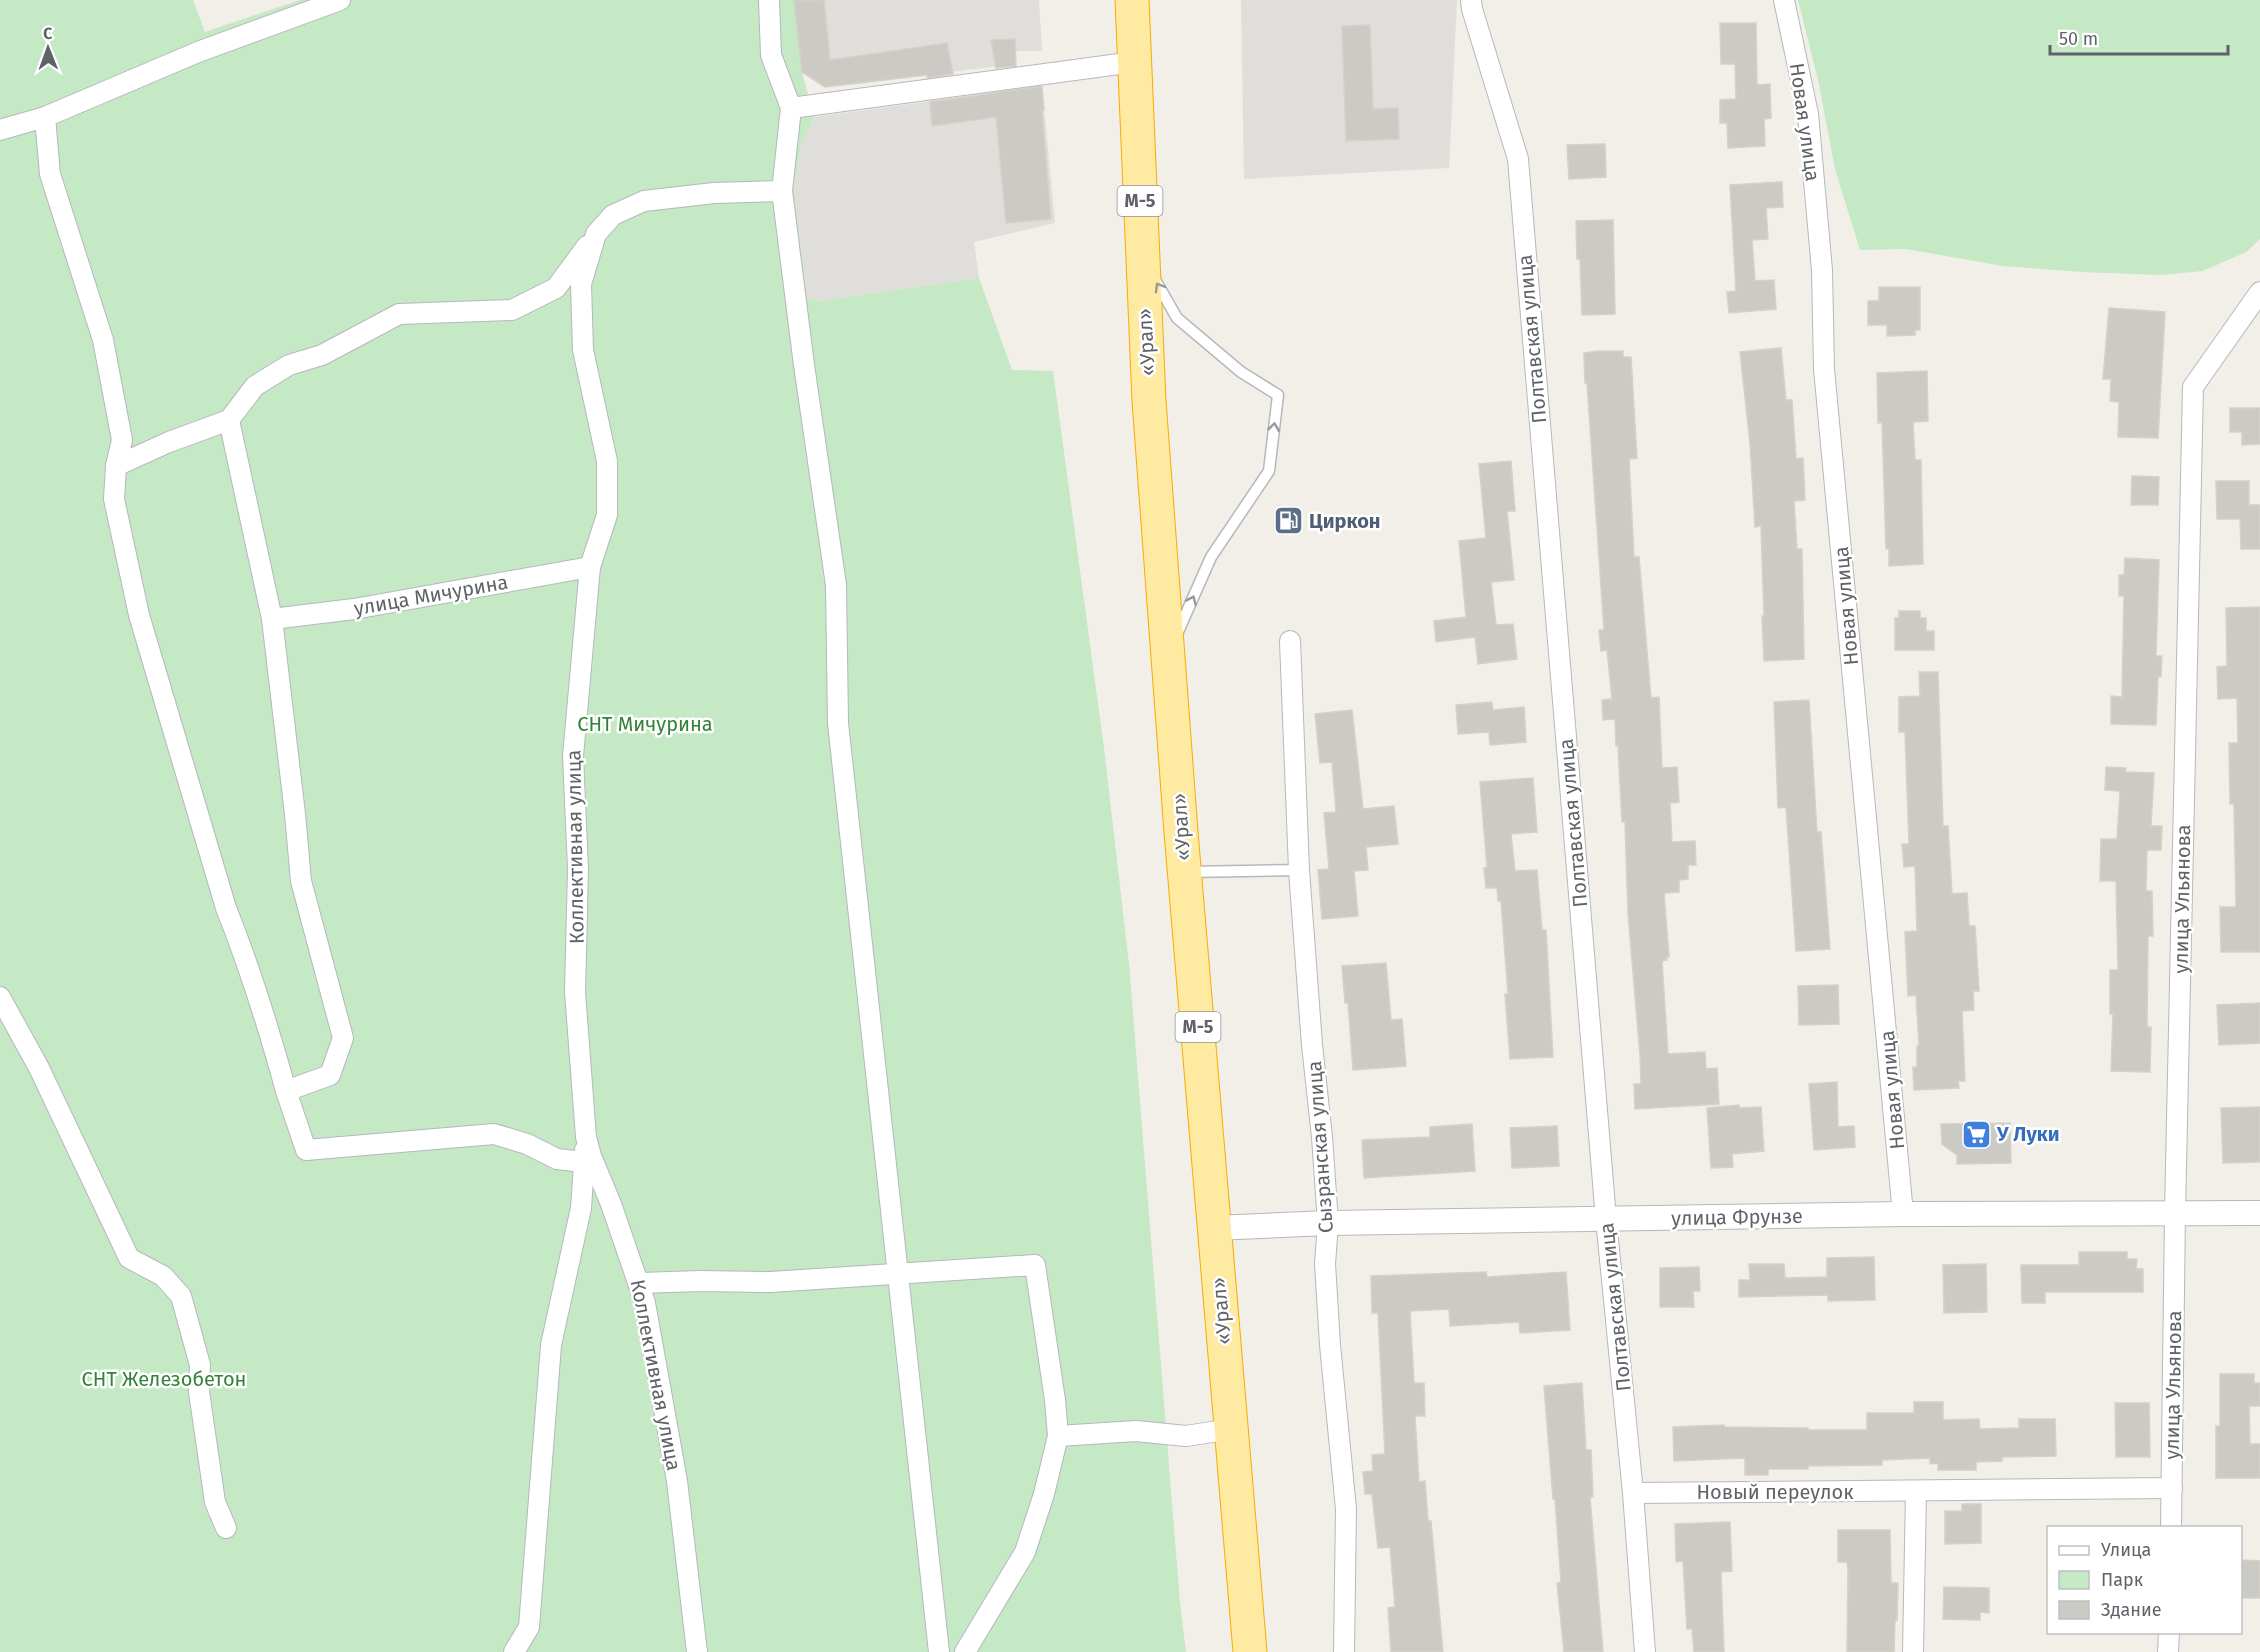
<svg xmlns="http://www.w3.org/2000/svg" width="2260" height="1652" font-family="'Fira Sans',sans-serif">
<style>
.industrial{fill:#e0deda}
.green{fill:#c5e8c5}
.building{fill:#cccac5;stroke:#d6d1c6;stroke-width:1.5}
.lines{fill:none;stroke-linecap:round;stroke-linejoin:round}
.service-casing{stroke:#b5b8bc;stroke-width:13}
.minor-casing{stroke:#b5b8bc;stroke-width:22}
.tertiary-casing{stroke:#b5b8bc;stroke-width:26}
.trunk-casing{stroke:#f9ab00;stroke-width:35}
.service{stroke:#fff;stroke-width:10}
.minor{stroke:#fff;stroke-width:20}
.tertiary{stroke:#fff;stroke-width:24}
.trunk{stroke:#feeaa1;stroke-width:33}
.oneway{stroke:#979a9d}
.labels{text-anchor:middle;stroke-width:5;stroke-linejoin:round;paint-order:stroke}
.shield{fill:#fff;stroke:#8f9295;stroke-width:1.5}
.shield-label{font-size:18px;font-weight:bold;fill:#5f6368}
.street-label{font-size:20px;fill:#5f6368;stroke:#fff}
.service-label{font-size:20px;font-weight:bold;fill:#4e5e75;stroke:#fff;text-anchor:start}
.park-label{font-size:20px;fill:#348238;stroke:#fff}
.shop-label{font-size:20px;font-weight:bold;fill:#366cbe;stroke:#fff;text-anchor:start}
</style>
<rect width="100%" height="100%" fill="#f1efe8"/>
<g class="industrial">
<polygon points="794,0 1039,0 1042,51 1016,51 1016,64 825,87 802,72"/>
<polygon points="1241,0 1457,0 1449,168 1244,179"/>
<polygon points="1042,86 1055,223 974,242 979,278 819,301 807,298 794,189 801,146 814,117"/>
</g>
<g class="green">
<polygon points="0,0 193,0 205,32 300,0 794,0 802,72 814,117 801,146 794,189 807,298 819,301 979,278 1012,370 1053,371 1104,748 1129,964 1180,1603 1186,1652 0,1652"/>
<polygon points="1798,0 2260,0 2260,239 2246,252 2203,271 2160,275 2082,272 2003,266 1906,249 1860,250 1835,169 1818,80"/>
</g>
<g class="building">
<polygon points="794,0 824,0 830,60 947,43 953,74 927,78 927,75 825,87 802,72"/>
<polygon points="1720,23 1756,23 1757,85 1770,84 1771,118 1764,119 1765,146 1728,148 1727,123 1720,123 1720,100 1736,99 1735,64 1721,64"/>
<polygon points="1370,25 1373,109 1398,108 1399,139 1346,141 1342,26"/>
<polygon points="1015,39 1016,66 996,68 991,40"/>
<polygon points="1042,86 1044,110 1042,110 1051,219 1006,223 996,117 932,126 930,102"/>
<polygon points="1605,144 1606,177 1569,179 1567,145"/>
<polygon points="1782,182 1783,207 1766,208 1768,239 1752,240 1755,281 1774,280 1776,309 1729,313 1727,292 1736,291 1730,185"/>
<polygon points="1613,220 1615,314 1582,315 1580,259 1577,259 1576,221"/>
<polygon points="1879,287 1920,287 1920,330 1915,330 1915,335 1887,336 1887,325 1868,325 1868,301 1879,301"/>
<polygon points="2109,308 2165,312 2158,438 2118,437 2119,402 2110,401 2111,379 2103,379"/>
<polygon points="1781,348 1786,400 1792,400 1796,459 1803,458 1805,500 1794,501 1797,549 1802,549 1804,659 1764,661 1762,616 1764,616 1761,526 1755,527 1750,443 1740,352"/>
<polygon points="1599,351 1623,351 1623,357 1631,357 1637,458 1629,459 1634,557 1639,557 1651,698 1659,697 1662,768 1677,767 1679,802 1670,803 1672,842 1695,841 1696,865 1688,865 1688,879 1679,880 1679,892 1664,893 1669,957 1666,957 1667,960 1662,961 1668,1054 1705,1052 1706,1069 1717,1068 1719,1104 1635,1109 1634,1084 1641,1084 1640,1055 1628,913 1625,822 1622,822 1618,746 1616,746 1615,719 1603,720 1602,700 1612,699 1607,650 1601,651 1599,630 1604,630 1587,383 1585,383 1584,353"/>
<polygon points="1927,371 1928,421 1913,422 1915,460 1921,460 1923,564 1889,566 1889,548 1886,549 1882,422 1878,423 1877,373"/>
<polygon points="2230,408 2260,408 2260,444 2242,445 2242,432 2230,432"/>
<polygon points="1511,461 1515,511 1507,511 1514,580 1491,582 1496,625 1513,624 1517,659 1478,664 1475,637 1436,642 1434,621 1466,617 1459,541 1486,538 1479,464"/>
<polygon points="2132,476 2159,477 2158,505 2131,505"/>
<polygon points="2216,481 2249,481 2249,505 2260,505 2260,549 2241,549 2240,519 2217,519"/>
<polygon points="2125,558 2159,560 2156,656 2162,656 2161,677 2158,676 2156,725 2111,724 2111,696 2122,697 2124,596 2119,596 2119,575 2124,575"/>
<polygon points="2260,607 2260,952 2221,952 2220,907 2236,907 2234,804 2230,804 2229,743 2238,743 2237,698 2218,699 2217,667 2227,666 2226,608"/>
<polygon points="1899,611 1920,611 1920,618 1926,618 1926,631 1934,631 1934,650 1895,650 1895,618 1899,618"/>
<polygon points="1919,672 1938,672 1943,826 1948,826 1952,894 1967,893 1969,926 1975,926 1979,991 1973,991 1974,1010 1962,1011 1965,1081 1958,1081 1959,1088 1914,1090 1913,1067 1917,1067 1917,1046 1919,1045 1916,995 1908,996 1905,932 1917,931 1915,866 1904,867 1902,844 1909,844 1905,732 1899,732 1899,697 1920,696"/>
<polygon points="1809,700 1817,832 1821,832 1830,949 1796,951 1786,807 1778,808 1774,702"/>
<polygon points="1492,702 1493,710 1524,707 1526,742 1490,745 1489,732 1458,734 1456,705"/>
<polygon points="1352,710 1363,809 1394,806 1398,844 1366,847 1368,870 1354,871 1358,916 1322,919 1318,870 1329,869 1324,813 1336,812 1332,762 1320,763 1315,714"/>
<polygon points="2106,767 2126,768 2125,772 2154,773 2151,826 2162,826 2161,850 2147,850 2146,891 2152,891 2153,936 2148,936 2147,1027 2151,1027 2150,1072 2111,1071 2113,1014 2110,1014 2110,970 2118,970 2116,881 2100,881 2101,839 2117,839 2120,791 2105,790"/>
<polygon points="1533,778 1537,832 1511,834 1515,871 1537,870 1542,930 1546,930 1553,1057 1510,1059 1505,994 1508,994 1501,901 1498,901 1497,888 1486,888 1484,868 1487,867 1480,782"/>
<polygon points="1386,963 1391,1020 1402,1019 1406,1066 1353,1070 1348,1003 1345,1003 1342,966"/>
<polygon points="1838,985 1839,1024 1799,1025 1798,986"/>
<polygon points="2260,1003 2260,1043 2219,1045 2217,1005"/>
<polygon points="1837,1082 1838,1127 1854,1126 1855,1147 1814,1150 1809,1084"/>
<polygon points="1739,1105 1739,1108 1761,1107 1764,1151 1732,1154 1733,1167 1711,1168 1707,1108"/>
<polygon points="2260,1107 2260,1162 2223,1163 2221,1108"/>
<polygon points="2010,1123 2011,1163 1957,1164 1957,1155 1942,1144 1941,1124"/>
<polygon points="1472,1124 1475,1171 1364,1178 1362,1140 1430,1137 1430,1127"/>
<polygon points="1557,1126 1559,1166 1512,1168 1510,1128"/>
<polygon points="2079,1252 2127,1252 2127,1259 2137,1259 2136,1269 2143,1269 2143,1292 2045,1292 2045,1303 2022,1303 2021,1265 2079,1265"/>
<polygon points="1874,1257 1875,1300 1828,1301 1828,1295 1739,1297 1739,1280 1750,1280 1749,1264 1784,1264 1785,1278 1827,1277 1827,1258"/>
<polygon points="1986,1264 1987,1312 1944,1313 1943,1265"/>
<polygon points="1699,1267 1700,1291 1693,1291 1694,1307 1660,1307 1660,1268"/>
<polygon points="1486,1272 1487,1277 1566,1272 1570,1330 1520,1333 1519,1322 1450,1326 1449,1309 1410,1311 1414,1383 1424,1383 1425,1416 1415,1416 1419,1482 1425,1481 1428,1521 1431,1521 1443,1652 1391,1652 1388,1608 1395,1607 1390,1547 1378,1548 1372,1494 1365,1494 1363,1472 1373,1471 1372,1455 1385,1454 1378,1313 1372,1313 1371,1276"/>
<polygon points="2220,1374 2254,1374 2254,1383 2260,1383 2260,1406 2249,1406 2250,1444 2260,1444 2260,1478 2216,1478 2216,1426 2220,1426"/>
<polygon points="1582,1383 1586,1450 1591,1450 1593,1497 1590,1497 1603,1652 1564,1652 1557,1583 1561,1582 1555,1499 1553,1499 1544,1386"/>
<polygon points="1914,1402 1943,1402 1943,1420 1979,1419 1980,1429 2019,1428 2019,1419 2055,1419 2056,1456 2002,1457 2002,1461 1976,1462 1976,1470 1938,1470 1938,1463 1930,1464 1930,1458 1882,1460 1882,1465 1808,1466 1808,1469 1768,1469 1768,1475 1745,1475 1745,1458 1674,1461 1673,1427 1724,1425 1724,1427 1808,1428 1808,1430 1867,1430 1867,1413 1914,1413"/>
<polygon points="2115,1403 2149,1403 2150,1457 2116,1457"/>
<polygon points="1962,1504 1981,1504 1981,1543 1945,1544 1945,1511 1962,1511"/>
<polygon points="1730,1522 1732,1571 1721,1572 1724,1652 1694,1652 1692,1629 1687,1629 1683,1561 1676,1562 1675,1524"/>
<polygon points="1838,1530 1890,1530 1891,1583 1898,1583 1897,1620 1895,1621 1894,1652 1847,1652 1848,1570 1847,1562 1838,1562"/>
<polygon points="2241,1560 2260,1561 2260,1598 2241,1598"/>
<polygon points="1944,1587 1989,1588 1989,1613 1980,1612 1980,1620 1943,1619"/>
</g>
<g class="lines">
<defs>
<g id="service">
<polyline points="1154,278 1177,318 1241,372 1278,395 1269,471 1211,557 1177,634"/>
<polyline points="1188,872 1299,870"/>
</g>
<g id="minor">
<polyline points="769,0 771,55 791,108 1134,62"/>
<polyline points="1471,0 1472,9 1518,159 1606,1219 1633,1493 1645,1652"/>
<polyline points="1784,0 1808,114 1822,270 1824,369 1903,1214"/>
<polyline points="791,108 782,191 804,365 836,585 838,723 939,1652"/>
<polyline points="45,117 50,174 103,340 122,440 116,466 169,442 229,420 272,619 295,814 301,881 343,1038 330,1075 286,1091 306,1150 494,1134 527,1144 557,1159 583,1162"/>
<polyline points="0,130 45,117 198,52 340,0"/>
<polyline points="229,420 255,386 289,365 322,355 399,314 512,310 556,288 587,246"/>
<path d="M116,466L114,499L139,615L226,908C250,968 269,1029 286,1091"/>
<polyline points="272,619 354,609 590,567"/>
<polyline points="1290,641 1299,870 1312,1045 1322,1137 1328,1223 1325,1264 1330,1345 1346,1509 1344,1652"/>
<polyline points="0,997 39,1068 129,1258 163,1276 181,1296 200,1365 199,1392 215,1502 226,1528"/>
<polyline points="640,1283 700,1281 770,1282 1035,1265 1055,1400 1058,1436 1136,1431 1186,1436 1231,1429"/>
<polyline points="1633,1493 2172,1488"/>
<polyline points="2171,1528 2175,1212 2193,387 2260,292"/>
<polyline points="514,1652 529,1627 551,1345 581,1208 585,1150"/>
<polyline points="697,1652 677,1481 645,1303 611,1204 591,1156 586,1137 575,992 578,869 573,756 590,567 607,515 607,461 583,350 581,284 596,234 613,215 644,201 714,193 782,191"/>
<polyline points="965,1652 1025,1552 1044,1494 1058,1436"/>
<polyline points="1913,1652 1916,1491"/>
<polyline points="2168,1652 2169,1632"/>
</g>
<polyline id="tertiary" points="1215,1228 1328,1223 1903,1214 2260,1213"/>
<polyline id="trunk" points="1132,0 1149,401 1181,832 1250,1652"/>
</defs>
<use href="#service" class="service-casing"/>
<use href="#minor" class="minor-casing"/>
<use href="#tertiary" class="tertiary-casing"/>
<use href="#trunk" class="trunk-casing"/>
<use href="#service" class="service"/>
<use href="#minor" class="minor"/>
<use href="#tertiary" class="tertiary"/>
<use href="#trunk" class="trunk"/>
</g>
<defs><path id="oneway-chevron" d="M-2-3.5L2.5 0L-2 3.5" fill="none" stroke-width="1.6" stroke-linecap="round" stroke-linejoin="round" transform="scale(1.5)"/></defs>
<g class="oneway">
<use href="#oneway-chevron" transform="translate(1159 287) rotate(-120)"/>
<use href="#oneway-chevron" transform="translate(1274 427) rotate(-83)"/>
<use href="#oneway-chevron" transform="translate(1192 600) rotate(-66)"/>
</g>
<defs>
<symbol id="fuel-square" viewBox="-11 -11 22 22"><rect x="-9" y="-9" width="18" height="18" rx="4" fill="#5c6f8a" stroke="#fff"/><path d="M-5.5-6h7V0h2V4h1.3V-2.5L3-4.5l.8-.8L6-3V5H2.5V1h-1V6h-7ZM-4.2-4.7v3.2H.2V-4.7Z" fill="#fff"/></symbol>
<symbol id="supermarket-square" viewBox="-11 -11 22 22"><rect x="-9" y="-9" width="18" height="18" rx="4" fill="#3f7fe0" stroke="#fff"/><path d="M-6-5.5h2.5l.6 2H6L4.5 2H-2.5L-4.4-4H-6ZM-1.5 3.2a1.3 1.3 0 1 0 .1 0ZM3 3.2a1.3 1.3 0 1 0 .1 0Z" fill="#fff"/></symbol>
</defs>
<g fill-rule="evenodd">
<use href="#fuel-square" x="1272" y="504" width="33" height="33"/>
<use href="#supermarket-square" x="1960" y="1118" width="33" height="33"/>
</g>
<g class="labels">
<g class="shield">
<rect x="1117.5" y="186" width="45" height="30" rx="4.5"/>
<rect x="1175.5" y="1012" width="45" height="30" rx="4.5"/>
</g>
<g class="shield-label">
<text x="1140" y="207">М-5</text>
<text x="1198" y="1033">М-5</text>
</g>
<g class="street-label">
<text transform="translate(1805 122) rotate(82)" y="7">Новая улица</text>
<text transform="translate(1532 339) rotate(-95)" y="7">Полтавская улица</text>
<text transform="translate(1146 342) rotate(-93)" y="7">«Урал»</text>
<text transform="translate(431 595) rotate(-10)" y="7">улица Мичурина</text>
<text transform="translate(1846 606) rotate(-95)" y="7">Новая улица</text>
<text transform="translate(1573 823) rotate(-95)" y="7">Полтавская улица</text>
<text transform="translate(1181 827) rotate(-94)" y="7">«Урал»</text>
<text transform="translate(575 847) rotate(-91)" y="7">Коллективная улица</text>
<text transform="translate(2182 899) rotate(-89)" y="7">улица Ульянова</text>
<text transform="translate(1892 1090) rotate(-95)" y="7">Новая улица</text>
<text transform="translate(1320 1147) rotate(-94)" y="7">Сызранская улица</text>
<text transform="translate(1737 1217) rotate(-1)" y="7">улица Фрунзе</text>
<text transform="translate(1615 1307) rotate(-96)" y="7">Полтавская улица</text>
<text transform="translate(1221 1311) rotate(-95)" y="7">«Урал»</text>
<text transform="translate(656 1375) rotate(79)" y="7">Коллективная улица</text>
<text transform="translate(2173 1385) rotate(-89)" y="7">улица Ульянова</text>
<text x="1775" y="1499">Новый переулок</text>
</g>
<g class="service-label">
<text x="1309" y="528">Циркон</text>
</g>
<g class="park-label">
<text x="645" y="731">СНТ Мичурина</text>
<text x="164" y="1386">СНТ Железобетон</text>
</g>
<g class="shop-label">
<text x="1997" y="1141">У Луки</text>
</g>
</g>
<rect x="2047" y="1526" width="195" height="108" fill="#ffffff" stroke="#bfc1c3" stroke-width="1.5"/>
<rect x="2059" y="1546" width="30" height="9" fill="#ffffff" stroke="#bfc1c3" stroke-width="1.5"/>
<text x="2101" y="1556" font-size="18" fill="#5f6368">Улица</text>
<rect x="2059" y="1571" width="30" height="18" fill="#c5e8c5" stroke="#bfc1c3" stroke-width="1.5"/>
<text x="2101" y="1586" font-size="18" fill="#5f6368">Парк</text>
<rect x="2059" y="1601" width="30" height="18" fill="#cccac5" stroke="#bfc1c3" stroke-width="1.5"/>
<text x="2101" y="1616" font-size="18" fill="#5f6368">Здание</text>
<g transform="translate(48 48) rotate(359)" stroke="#ffffff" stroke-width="4.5" paint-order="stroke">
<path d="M0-4.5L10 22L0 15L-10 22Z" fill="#5f6368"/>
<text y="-9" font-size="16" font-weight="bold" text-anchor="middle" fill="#5f6368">С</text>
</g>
<path d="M2050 45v9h178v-9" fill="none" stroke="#5f6368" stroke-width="3"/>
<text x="2059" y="45" font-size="18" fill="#5f6368" stroke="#ffffff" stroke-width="4.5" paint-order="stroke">50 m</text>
</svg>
